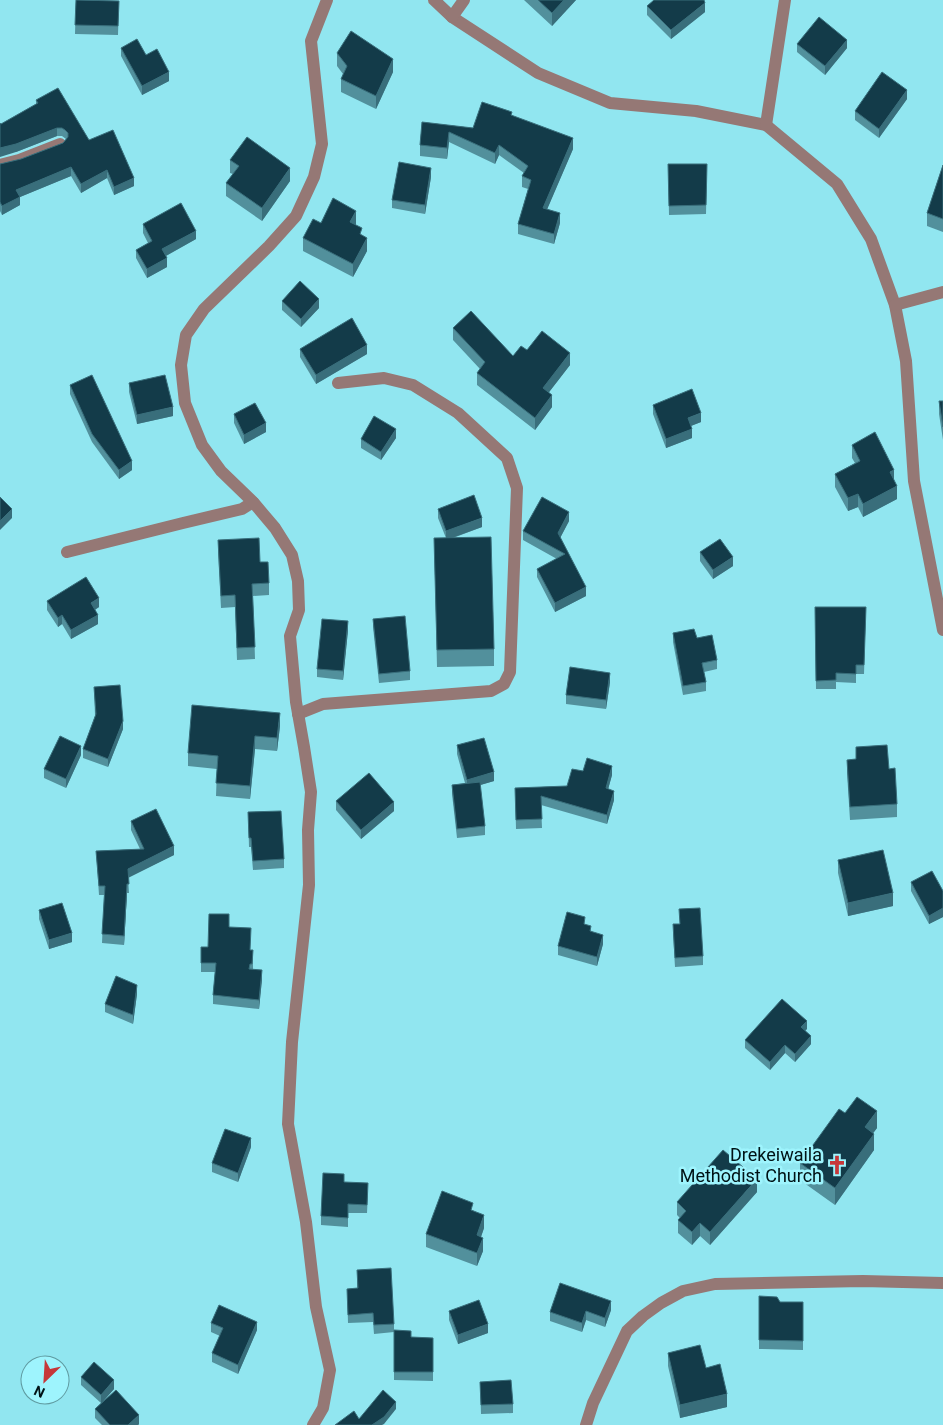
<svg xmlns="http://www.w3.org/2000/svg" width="943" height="1425" font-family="Roboto,sans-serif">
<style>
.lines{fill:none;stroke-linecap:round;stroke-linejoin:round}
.minor{stroke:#957875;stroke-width:12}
.wall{fill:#52909c}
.shaded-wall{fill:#396e7b}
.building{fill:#133b49;stroke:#396e7b}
.labels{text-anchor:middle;stroke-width:5;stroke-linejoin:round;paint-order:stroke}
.poi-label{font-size:18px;fill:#001215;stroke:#9ef4fd;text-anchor:end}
</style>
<rect width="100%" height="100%" fill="#91e6f0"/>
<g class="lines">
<g class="minor">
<polyline points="434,0 452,17 538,73 610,103 696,111 766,125 837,184 871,239 895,305 906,361 914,481 943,630"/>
<polyline points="452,17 464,0"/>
<polyline points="766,125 785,0"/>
<polyline points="0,165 19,160 60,144"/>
<polyline points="895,305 943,292"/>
<polyline points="67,552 183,523 242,509 253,502"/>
<polyline points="298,714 323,704 491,691 504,684 510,672 517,488 507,458 458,413 413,385 384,378 338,383"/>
<polyline points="313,1425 323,1408 330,1370 316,1307 306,1222 288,1124 292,1042 309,885 308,830 311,792 304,747 296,702 290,636 299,610 298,581 292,555 275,528 253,502 221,471 202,445 185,403 181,365 186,335 204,309 269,246 296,216 314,177 322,144 311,41 327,0"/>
<polyline points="586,1425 593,1403 627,1331 643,1316 661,1303 683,1291 715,1284 863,1281 943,1283"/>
</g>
</g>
<g class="wall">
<polygon points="76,0 119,1 118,35 75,34"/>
<polygon points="524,0 576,0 552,26"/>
<polygon points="647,6 705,12 671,39 647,15"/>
<polygon points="797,44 847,48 825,75 797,52"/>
<polygon points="121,48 169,81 142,95 121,56"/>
<polygon points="337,53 393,72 376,109 341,92 341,79 343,74 337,66"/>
<polygon points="907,99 879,138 855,120 855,111"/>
<polygon points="36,100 89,140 134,186 114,195 107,178 81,193 71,176 20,197 20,205 2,215 0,211 0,164 21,159 63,143 66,139 62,136 57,136 16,152 1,124 36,104"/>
<polygon points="512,116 573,149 547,209 560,223 554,244 518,234 518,224 528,189 522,187 522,176 524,173 499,155 495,164 449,142 447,159 420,156 420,145 422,122 473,128"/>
<polygon points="230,160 290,181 262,221 226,196 226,183 233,174 230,173"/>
<polygon points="668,164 707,164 706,214 669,215"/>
<polygon points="943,165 943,232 927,226 927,213"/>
<polygon points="431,177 425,214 392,208 392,200"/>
<polygon points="321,223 356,224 355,225 367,251 353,277 303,251 303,238"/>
<polygon points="143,224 196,239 166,256 167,267 147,278 136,258 136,250 148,243 143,233"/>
<polygon points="282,301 319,308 301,327 282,310"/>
<polygon points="453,328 513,356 527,350 570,365 549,392 552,407 535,430 477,385 477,373 480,369 453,340"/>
<polygon points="300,349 367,354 316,384 300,357"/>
<polygon points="129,383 173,416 137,424 129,392"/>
<polygon points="70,385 132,470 119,479 92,442 70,394"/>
<polygon points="939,401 943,401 943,440 939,414"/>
<polygon points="653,405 701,422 691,426 692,438 666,448 653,414"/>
<polygon points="234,414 266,432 244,444 234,423"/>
<polygon points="396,438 381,460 361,448 361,439"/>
<polygon points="852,445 894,481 897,499 863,517 858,507 848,511 835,487 835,474 855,463 852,458"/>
<polygon points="438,509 482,527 453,538 494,649 494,666 437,667 434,538 446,538 438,518"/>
<polygon points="569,521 560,538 586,596 555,612 537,577 537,569 557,559 523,540 523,531"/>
<polygon points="218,540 260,562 269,583 269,595 253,596 255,659 237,660 235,607 221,608 218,552"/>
<polygon points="700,552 733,566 713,579 700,561"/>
<polygon points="47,601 99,607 95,610 98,624 71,639 62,624 58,627 47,610"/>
<polygon points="815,607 866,607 864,674 856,674 856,683 836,682 836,689 816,689"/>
<polygon points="373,619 410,671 410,680 379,683 373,627"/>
<polygon points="348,630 343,680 317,677 317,669"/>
<polygon points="673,633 697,638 717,660 717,669 704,672 706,682 706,691 683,695 673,642"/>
<polygon points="610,682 606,709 566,704 566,695"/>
<polygon points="94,687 123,729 108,767 83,758 83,749 95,716"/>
<polygon points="280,726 277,751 255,749 250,799 216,796 217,769 188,766 188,753"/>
<polygon points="457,745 494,781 480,785 485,826 485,835 457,838 452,794 452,785 465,783 457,754"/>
<polygon points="856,747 889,769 897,804 897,817 850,820 847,773 847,760 856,759"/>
<polygon points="81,755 66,788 44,778 44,769"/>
<polygon points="583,771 612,775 608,789 614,800 607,824 541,805 542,828 516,829 515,788 567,786"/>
<polygon points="336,801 394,811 361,839 336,810"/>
<polygon points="248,812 284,859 284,868 253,870 251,847 249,847"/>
<polygon points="131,821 174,855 128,877 129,893 127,893 124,945 102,943 104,895 99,895 96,851 140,849 131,830"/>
<polygon points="838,860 893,906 848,916 838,873"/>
<polygon points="911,882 943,891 943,917 929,924 911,891"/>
<polygon points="39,910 72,942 49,949 39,919"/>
<polygon points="585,924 603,944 597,966 558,955 558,946"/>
<polygon points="229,927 250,950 253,950 253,969 262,979 259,1009 213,1004 213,995 215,972 201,972 201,947 208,947"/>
<polygon points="673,933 703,956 703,965 675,967"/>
<polygon points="137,994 133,1024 105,1012 105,1004"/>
<polygon points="807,1029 805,1030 811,1044 795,1062 785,1053 770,1070 745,1048 745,1040"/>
<polygon points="845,1113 877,1128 873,1133 874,1150 835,1205 800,1180 800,1163"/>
<polygon points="251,1147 238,1182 212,1172 212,1163"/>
<polygon points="344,1182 368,1192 367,1213 348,1213 348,1227 321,1225 321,1216"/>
<polygon points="757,1192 710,1245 700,1236 692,1245 678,1233 678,1220 680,1218 677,1215 677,1202"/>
<polygon points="473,1210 484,1228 481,1237 483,1251 477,1266 426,1247 426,1234"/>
<polygon points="357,1270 394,1324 394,1330 411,1337 433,1338 433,1381 394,1380 394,1332 374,1334 373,1322 348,1323 347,1289 357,1288"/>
<polygon points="759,1296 780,1302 803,1302 803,1350 759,1349"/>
<polygon points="611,1310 605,1327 586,1320 582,1332 550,1321 550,1312"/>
<polygon points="449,1311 488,1333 458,1344 449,1320"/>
<polygon points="211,1323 257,1330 238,1374 212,1362 212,1353 220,1336 211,1332"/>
<polygon points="668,1353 706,1368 727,1407 680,1418 668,1366"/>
<polygon points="81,1377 114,1389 103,1401 139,1424 138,1425 102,1425 95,1418 95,1409 101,1403 81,1385"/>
<polygon points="480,1382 513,1404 513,1413 481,1414"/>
</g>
<g class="shaded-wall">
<polygon points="564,0 576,0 552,26 552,13"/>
<polygon points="705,3 705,12 671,39 671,30"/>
<polygon points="847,40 847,48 825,75 825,66"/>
<polygon points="393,59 393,72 376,109 376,96"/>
<polygon points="169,72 169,81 142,95 142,86"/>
<polygon points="907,90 907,99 879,138 879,129"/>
<polygon points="57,128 57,136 16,152 0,157 0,148"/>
<polygon points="449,132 449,142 447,159 447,148"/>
<polygon points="573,138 573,149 543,219 543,208"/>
<polygon points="499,145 499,155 495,164 495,153"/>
<polygon points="71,167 71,176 20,197 20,205 2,215 2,206 16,190"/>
<polygon points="290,168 290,181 262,221 262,208"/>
<polygon points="431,168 431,177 425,214 425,205"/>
<polygon points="107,170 107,178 81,193 81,184"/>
<polygon points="134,178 134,186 114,195 114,187"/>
<polygon points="356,211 356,224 350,235 350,222"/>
<polygon points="560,213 560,223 554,244 554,234"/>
<polygon points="196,231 196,239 162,258 162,249"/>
<polygon points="367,238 367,251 353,277 353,264"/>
<polygon points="167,258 167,267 147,278 147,269"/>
<polygon points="319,299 319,308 301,327 301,319"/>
<polygon points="367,345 367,354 316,384 316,375"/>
<polygon points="570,353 570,365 543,400 543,388"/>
<polygon points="552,395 552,407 535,430 535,418"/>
<polygon points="173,407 173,416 137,424 137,415"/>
<polygon points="701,413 701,422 688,427 688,418"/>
<polygon points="266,423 266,432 244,444 244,435"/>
<polygon points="396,429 396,438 381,460 381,452"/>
<polygon points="692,429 692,438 666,448 666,439"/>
<polygon points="132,461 132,470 119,479 119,470"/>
<polygon points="894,470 894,483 890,472"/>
<polygon points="897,486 897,499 863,517 863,504"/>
<polygon points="858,494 858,507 848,511 848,498"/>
<polygon points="12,509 12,518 0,530 0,521"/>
<polygon points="569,512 569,521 558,542 558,533"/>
<polygon points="482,518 482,527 446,540 446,531"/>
<polygon points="733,557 733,566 713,579 713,570"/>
<polygon points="586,587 586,596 555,612 555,603"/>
<polygon points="99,598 99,607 91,612 91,603"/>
<polygon points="62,615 62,624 58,627 58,618"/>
<polygon points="98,615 98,624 71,639 71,630"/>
<polygon points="348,621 348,630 343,680 343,671"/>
<polygon points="610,673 610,682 606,709 606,700"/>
<polygon points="280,713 280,726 277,751 277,738"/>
<polygon points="123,721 123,729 108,767 108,759"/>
<polygon points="255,736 255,749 250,799 250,786"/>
<polygon points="81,746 81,755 66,788 66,779"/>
<polygon points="612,766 612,775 606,797 606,788"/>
<polygon points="494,772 494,781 467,789 467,780"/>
<polygon points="614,791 614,800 607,824 607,815"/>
<polygon points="394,802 394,811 361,839 361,830"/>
<polygon points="174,846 174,855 128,878 128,869"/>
<polygon points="127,884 127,893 124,945 124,936"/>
<polygon points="893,893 893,906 848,916 848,903"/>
<polygon points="943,908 943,917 929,924 929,916"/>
<polygon points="72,933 72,942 49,949 49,940"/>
<polygon points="603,935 603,944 597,966 597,957"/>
<polygon points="262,970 262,979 259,1009 259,1000"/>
<polygon points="137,985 137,994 133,1024 133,1015"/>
<polygon points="807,1021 807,1029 801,1035 801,1027"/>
<polygon points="811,1036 811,1044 795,1062 795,1054"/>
<polygon points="785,1045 785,1053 770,1070 770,1062"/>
<polygon points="877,1111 877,1128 865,1144 865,1127"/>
<polygon points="874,1134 874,1150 835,1205 835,1188"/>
<polygon points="251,1138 251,1147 238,1182 238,1173"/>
<polygon points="757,1179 757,1192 710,1245 710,1232"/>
<polygon points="484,1215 484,1228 477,1248 477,1235"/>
<polygon points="700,1223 700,1236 692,1245 692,1232"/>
<polygon points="483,1238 483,1251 477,1266 477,1253"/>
<polygon points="611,1301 611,1310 605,1327 605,1318"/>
<polygon points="586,1311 586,1320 582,1332 582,1323"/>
<polygon points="257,1322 257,1330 238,1374 238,1365"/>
<polygon points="488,1324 488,1333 458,1344 458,1335"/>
<polygon points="114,1380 114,1389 101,1404 101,1395"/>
<polygon points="727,1394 727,1407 680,1418 680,1405"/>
<polygon points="396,1402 396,1409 384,1424 382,1425 372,1425"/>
<polygon points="139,1415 139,1424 138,1425 128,1425"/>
</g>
<g class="building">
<polygon points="76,0 119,1 118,26 75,25"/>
<polygon points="538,0 564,0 552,13"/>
<polygon points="654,0 704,0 705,3 671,30 647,6"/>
<polygon points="819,17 847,40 825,66 797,44"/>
<polygon points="351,31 393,59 376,96 341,79 347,66 337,53"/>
<polygon points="137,39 146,55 157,49 169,72 142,86 121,48"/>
<polygon points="882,72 907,90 879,129 855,111"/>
<polygon points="58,88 89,140 113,130 134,178 114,187 107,170 81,184 71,167 16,190 20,197 2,206 0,202 0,164 21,159 63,143 68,137 68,133 65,130 62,128 57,128 16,144 0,148 0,123 1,124 38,103 36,100"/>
<polygon points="482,102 512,112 511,115 573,138 543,208 560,213 554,234 518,224 531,180 522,176 528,166 499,145 495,153 449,132 447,148 420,145 422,122 473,128"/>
<polygon points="247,137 290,168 262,208 226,183 239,166 230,160"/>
<polygon points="399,162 431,168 425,205 392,200"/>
<polygon points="668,164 707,164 706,205 669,206"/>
<polygon points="943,165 943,219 927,213"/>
<polygon points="333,198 356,211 350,222 362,228 360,234 367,238 353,264 303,238 313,219 321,223"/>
<polygon points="181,203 196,231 162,249 167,258 147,269 136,250 152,241 143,224"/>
<polygon points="300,281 319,299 301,319 282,301"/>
<polygon points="471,311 513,356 521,346 527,350 542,331 570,353 543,388 552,395 535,418 477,373 485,362 453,328"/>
<polygon points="352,318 367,345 316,375 300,349"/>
<polygon points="92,375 132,461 119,470 92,434 70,385"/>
<polygon points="165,375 173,407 137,415 129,383"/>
<polygon points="692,389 701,413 688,418 692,429 666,439 653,405"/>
<polygon points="939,401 943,401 943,427"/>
<polygon points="255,403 266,423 244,435 234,414"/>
<polygon points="374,416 396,429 381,452 361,439"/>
<polygon points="875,432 894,470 890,472 897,486 863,504 858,494 848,498 835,474 860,461 852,445"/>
<polygon points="474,495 482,518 446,531 438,509"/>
<polygon points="0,497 12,509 0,521"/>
<polygon points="542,497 569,512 558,533 586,587 555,603 537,569 565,554 523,531"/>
<polygon points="491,537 494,649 437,650 434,538"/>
<polygon points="259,538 260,562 268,562 269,583 252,584 255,647 237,648 235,595 221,596 218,540"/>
<polygon points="720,539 733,557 713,570 700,552"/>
<polygon points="86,577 99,598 91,603 98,615 71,630 62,615 58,618 47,601"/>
<polygon points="815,607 866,607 864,665 856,665 856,674 836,673 836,680 816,681"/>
<polygon points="405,616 410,671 379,674 373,619"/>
<polygon points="322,619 348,621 343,671 317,669"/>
<polygon points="694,629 697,638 712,635 717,660 702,663 706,682 683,686 673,633"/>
<polygon points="570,667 610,673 606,700 566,695"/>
<polygon points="120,685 123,721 108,759 83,749 96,714 94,687"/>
<polygon points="192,705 280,713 277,738 255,736 250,786 216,783 218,756 188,753"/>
<polygon points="60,736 81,746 66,779 44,769"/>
<polygon points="484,738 494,772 467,780 457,745"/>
<polygon points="887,745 889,769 895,768 897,804 850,807 847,760 856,759 856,747"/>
<polygon points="587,758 612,766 606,788 614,791 607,815 541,796 542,819 516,820 515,788 567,786 572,769 583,771"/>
<polygon points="369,773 394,802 361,830 336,801"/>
<polygon points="480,782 485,826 457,829 452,785"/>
<polygon points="156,809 174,846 128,869 129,884 127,884 124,936 102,934 105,886 99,886 96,851 144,849 131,821"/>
<polygon points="281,811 284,859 253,861 251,838 249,838 248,812"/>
<polygon points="883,850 893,893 848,903 838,860"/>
<polygon points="932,871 943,891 943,908 929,916 911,882"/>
<polygon points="62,903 72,933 49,940 39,910"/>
<polygon points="700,908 703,956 675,958 673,924 680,924 679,909"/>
<polygon points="567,912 585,917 584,924 591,926 590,931 603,935 597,957 558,946"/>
<polygon points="209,914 229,914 229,927 251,928 250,950 253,950 252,964 250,964 249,969 262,970 259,1000 213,995 216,963 201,963 201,947 208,947"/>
<polygon points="116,976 137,985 133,1015 105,1004"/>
<polygon points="782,999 807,1021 801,1027 811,1036 795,1054 785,1045 770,1062 745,1040"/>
<polygon points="857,1097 877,1111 865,1127 874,1134 835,1188 800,1163 839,1109 845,1113"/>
<polygon points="225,1129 251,1138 238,1173 212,1163"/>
<polygon points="723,1150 757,1179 710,1232 700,1223 692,1232 678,1220 686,1211 677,1202"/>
<polygon points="323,1173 344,1174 344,1182 368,1183 367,1205 348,1204 348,1218 321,1216"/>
<polygon points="442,1191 473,1203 471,1210 484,1215 477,1235 483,1238 477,1253 426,1234"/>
<polygon points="391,1268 394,1324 374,1325 373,1313 348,1315 347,1289 358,1288 357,1270"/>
<polygon points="560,1283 611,1301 605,1318 586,1311 582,1323 550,1312"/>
<polygon points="759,1296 777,1297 780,1302 803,1302 803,1341 759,1340"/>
<polygon points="479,1300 488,1324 458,1335 449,1311"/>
<polygon points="219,1305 257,1322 238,1365 212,1353 223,1328 211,1323"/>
<polygon points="394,1330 411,1331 411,1337 433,1338 433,1372 394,1372"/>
<polygon points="700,1345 706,1368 720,1364 727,1394 680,1405 668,1353"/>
<polygon points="94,1362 114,1380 101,1395 81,1377"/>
<polygon points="511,1380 513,1404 481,1405 480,1382"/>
<polygon points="116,1390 139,1415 128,1425 110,1425 95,1409"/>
<polygon points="383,1390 396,1402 384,1417 372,1425 335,1425 354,1411 359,1419"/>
</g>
<defs>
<symbol id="church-bare" viewBox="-9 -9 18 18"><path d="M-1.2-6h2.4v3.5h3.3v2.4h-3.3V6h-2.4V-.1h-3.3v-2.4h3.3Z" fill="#c63739" stroke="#9ef4fd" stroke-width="2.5" paint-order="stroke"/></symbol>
</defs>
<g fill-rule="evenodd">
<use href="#church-bare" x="823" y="1151" width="28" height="28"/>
</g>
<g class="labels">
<g class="poi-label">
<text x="822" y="1161">Drekeiwaila<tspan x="822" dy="21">Methodist Church</tspan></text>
</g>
</g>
<g transform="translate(45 1380) rotate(205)"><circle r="24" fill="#9ef4fd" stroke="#5f9aa0"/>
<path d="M0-4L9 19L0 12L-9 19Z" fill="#c63739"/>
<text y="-8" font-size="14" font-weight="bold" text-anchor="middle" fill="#001215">N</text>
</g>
</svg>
